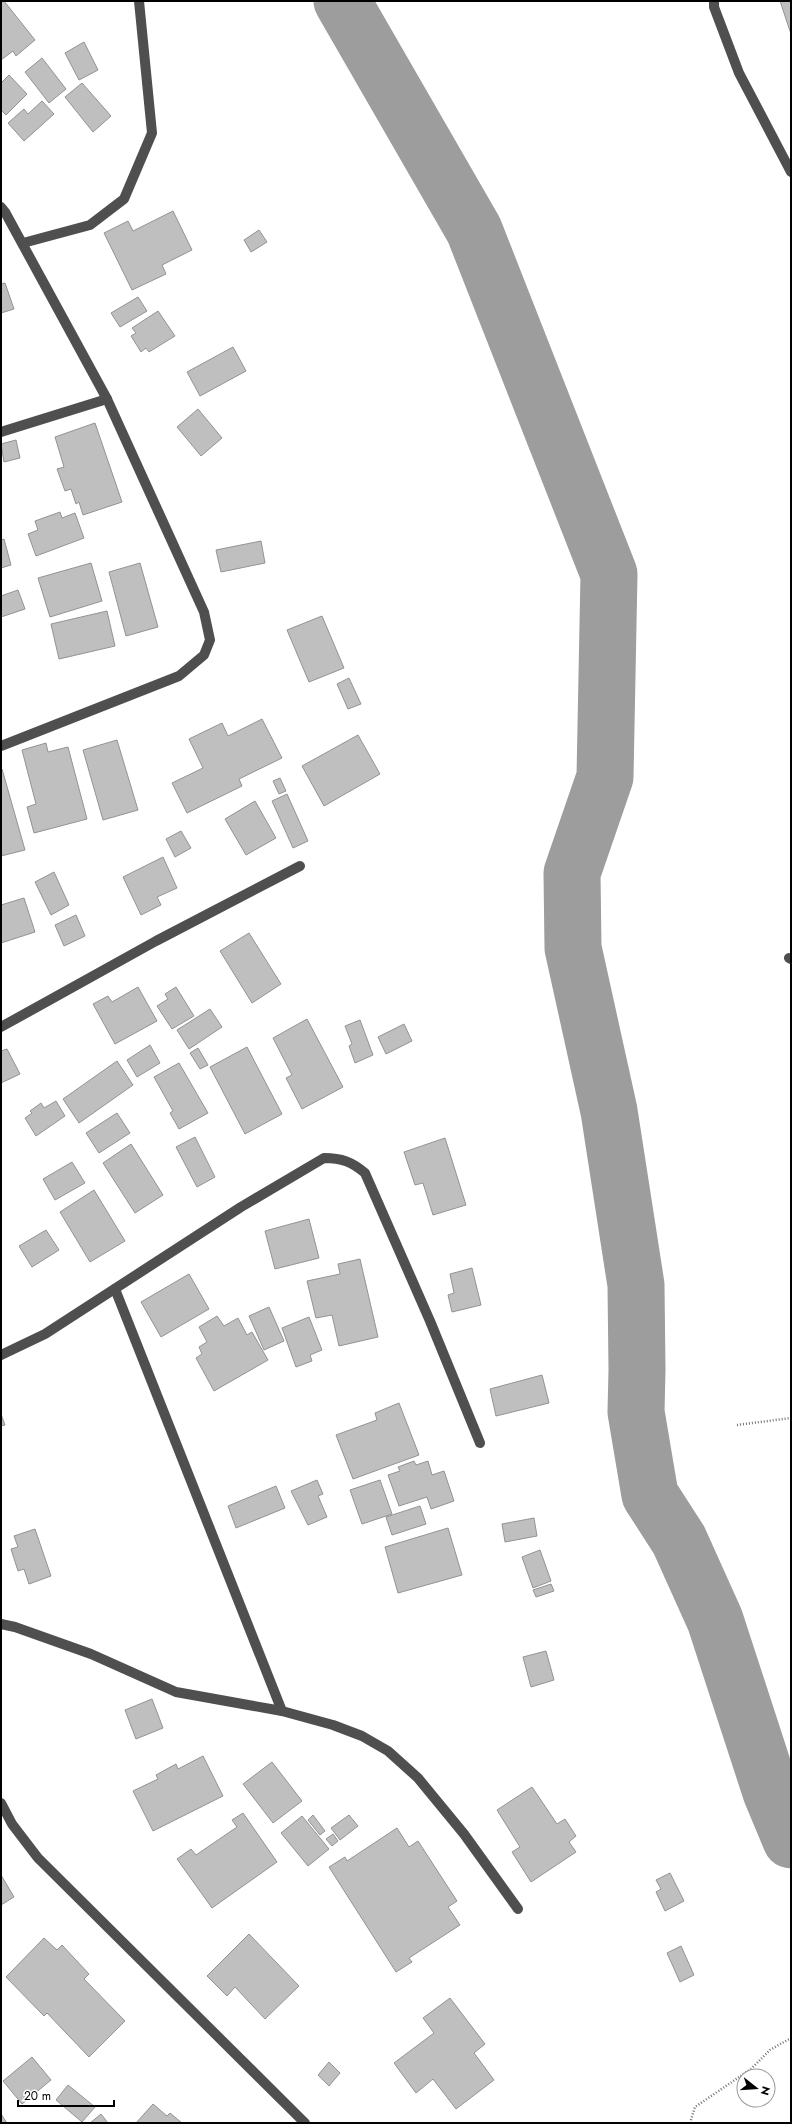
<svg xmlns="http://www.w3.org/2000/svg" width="792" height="2124" font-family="Jost,sans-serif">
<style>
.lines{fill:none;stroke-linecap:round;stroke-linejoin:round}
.river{stroke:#9d9d9d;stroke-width:57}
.building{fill:#bfbfbf;stroke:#939393}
.path{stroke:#717171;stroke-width:2.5;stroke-dasharray:1 2;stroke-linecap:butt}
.minor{stroke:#4f4f4f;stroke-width:10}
</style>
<rect width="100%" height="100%" fill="#fff"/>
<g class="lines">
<polyline class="river" points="342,1 474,230 609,574 605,777 572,873 573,948 609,1111 636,1285 637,1370 636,1412 650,1495 679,1540 715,1620 771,1792 791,1840"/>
</g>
<g class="building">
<polygon points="1,1 4,1 35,40 16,56 13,51 1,60"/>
<polygon points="780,1 791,1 791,34"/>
<polygon points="84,42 98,70 79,80 65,53"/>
<polygon points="42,58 66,89 49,103 25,72"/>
<polygon points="9,75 27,94 6,115 1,110 1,83"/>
<polygon points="82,83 111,116 93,132 65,97"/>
<polygon points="42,101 54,114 24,141 8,123 24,109 28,114"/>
<polygon points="173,211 192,250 162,265 166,274 132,290 104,233 128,221 133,231"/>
<polygon points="259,230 267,242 251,252 244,240"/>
<polygon points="5,283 14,309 1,313 1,284"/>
<polygon points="138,297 147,311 120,327 111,313"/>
<polygon points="158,311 175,336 149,352 146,348 141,352 131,336 136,333 132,328"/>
<polygon points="233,347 246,371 200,396 187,372"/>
<polygon points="198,409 222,438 201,456 177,427"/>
<polygon points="95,423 122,502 83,515 79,502 76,504 71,489 65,491 57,469 64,467 55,437"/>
<polygon points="16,440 20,458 4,462 1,444"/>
<polygon points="60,512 62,518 75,513 84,538 36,556 28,534 38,530 35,521"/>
<polygon points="4,539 11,565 1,568 1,540"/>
<polygon points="261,541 265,563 221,572 216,550"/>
<polygon points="91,563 102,601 50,617 38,578"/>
<polygon points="140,563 158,627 126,636 109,572"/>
<polygon points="18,590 25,609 1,617 1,596"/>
<polygon points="107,611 115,646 59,659 51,624"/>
<polygon points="322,616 344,668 309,682 287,630"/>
<polygon points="349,678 361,704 348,709 337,684"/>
<polygon points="262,719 282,758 239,779 242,786 187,813 172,783 203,768 189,739 222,723 228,736"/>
<polygon points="358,735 380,774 324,806 302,766"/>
<polygon points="117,740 138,810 103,820 83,750"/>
<polygon points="46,743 48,752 68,747 87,819 34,833 27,807 36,804 22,750"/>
<polygon points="2,769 25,850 1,856 1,770"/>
<polygon points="280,778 286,791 279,794 273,781"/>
<polygon points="287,794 308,841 293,848 272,801"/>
<polygon points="255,801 276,838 246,855 225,819"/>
<polygon points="181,831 191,848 175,857 166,839"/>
<polygon points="163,857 177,888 157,897 161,905 141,915 123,877"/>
<polygon points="54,872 69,905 51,915 35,882"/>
<polygon points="24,898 35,932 1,943 1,905"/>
<polygon points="76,915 85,936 64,946 55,925"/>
<polygon points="249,933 281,984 252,1003 220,951"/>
<polygon points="138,987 157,1021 115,1044 93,1004 108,996 112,1002"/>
<polygon points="176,987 194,1016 172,1029 157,1006 168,999 165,994"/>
<polygon points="210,1009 222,1027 189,1049 177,1030"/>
<polygon points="307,1019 343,1087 302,1109 286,1078 292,1075 273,1038"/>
<polygon points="360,1020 373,1055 355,1063 349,1046 352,1044 345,1026"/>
<polygon points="404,1024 412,1041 386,1054 378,1037"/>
<polygon points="150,1045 160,1063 137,1077 127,1060"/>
<polygon points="247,1047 282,1114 245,1134 210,1067"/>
<polygon points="198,1048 208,1065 200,1069 190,1053"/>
<polygon points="7,1049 20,1074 1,1083 1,1051"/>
<polygon points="117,1061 133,1085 79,1123 63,1099"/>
<polygon points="179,1063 208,1113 179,1129 170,1113 173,1111 154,1077"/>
<polygon points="56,1101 65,1116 36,1136 25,1118 32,1113 30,1111 41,1103 44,1108"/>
<polygon points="117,1113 130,1133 99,1153 86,1133"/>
<polygon points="195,1137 215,1177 197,1187 176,1147"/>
<polygon points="445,1138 466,1205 433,1215 423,1183 415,1185 404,1152"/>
<polygon points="131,1144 163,1195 135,1213 103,1163"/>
<polygon points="72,1162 85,1183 55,1200 43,1179"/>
<polygon points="94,1190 125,1241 90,1262 60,1212"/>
<polygon points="309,1219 319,1258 275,1269 265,1231"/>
<polygon points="46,1230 59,1250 32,1267 19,1246"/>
<polygon points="360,1259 378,1337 339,1346 332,1315 316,1318 307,1281 340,1274 338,1264"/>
<polygon points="472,1268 481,1305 452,1312 448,1295 454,1293 450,1274"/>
<polygon points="189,1274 209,1309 161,1337 141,1302"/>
<polygon points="269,1307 284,1341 264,1350 249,1316"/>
<polygon points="217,1316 224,1326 238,1318 247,1335 252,1332 268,1360 214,1391 196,1358 202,1354 199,1347 207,1342 199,1327"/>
<polygon points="309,1317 322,1350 310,1355 312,1361 296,1367 282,1328"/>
<polygon points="542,1375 549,1403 496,1416 490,1389"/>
<polygon points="399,1403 419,1455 353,1479 336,1435 377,1420 375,1413"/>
<polygon points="1,1414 5,1425 1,1426"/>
<polygon points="414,1461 416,1465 428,1461 432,1475 444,1471 454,1501 431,1509 427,1497 399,1506 388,1475 400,1471 398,1467"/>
<polygon points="317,1480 323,1494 318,1496 327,1517 308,1525 291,1491"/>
<polygon points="380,1480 392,1514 362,1524 350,1490"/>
<polygon points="276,1486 285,1508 236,1528 228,1506"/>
<polygon points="420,1506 426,1524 392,1535 386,1517"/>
<polygon points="534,1518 537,1536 505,1542 502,1524"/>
<polygon points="448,1528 462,1575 398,1593 385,1547"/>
<polygon points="35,1529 51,1576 29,1584 24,1569 18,1571 11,1549 18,1547 14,1536"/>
<polygon points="540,1550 551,1581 533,1588 522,1557"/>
<polygon points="551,1584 554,1591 536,1597 533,1590"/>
<polygon points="546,1651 554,1680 531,1687 523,1657"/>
<polygon points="152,1699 163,1728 136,1739 125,1710"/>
<polygon points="203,1756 223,1796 153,1831 133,1791 158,1779 156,1775 176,1764 178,1769"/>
<polygon points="272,1762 302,1801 273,1823 243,1784"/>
<polygon points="532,1787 557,1824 565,1819 576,1836 569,1842 576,1852 531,1882 512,1852 520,1847 497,1810"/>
<polygon points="243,1813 277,1862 212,1908 177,1859 191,1849 196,1855 237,1827 232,1820"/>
<polygon points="313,1815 325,1831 320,1835 308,1820"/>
<polygon points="349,1815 358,1826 340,1840 331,1828"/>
<polygon points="302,1816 329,1849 308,1866 281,1833"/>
<polygon points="397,1828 409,1847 418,1841 457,1901 448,1907 460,1925 409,1958 412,1962 396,1972 329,1867 345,1857 347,1861"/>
<polygon points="333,1834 338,1841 332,1846 326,1839"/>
<polygon points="670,1873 684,1901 665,1911 656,1892 661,1889 656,1880"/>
<polygon points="1,1875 14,1897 1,1905"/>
<polygon points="249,1934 299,1986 265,2019 235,1987 227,1996 207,1976"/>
<polygon points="44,1938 57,1950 62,1945 89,1974 84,1979 125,2021 89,2057 47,2013 44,2016 6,1977"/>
<polygon points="681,1946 694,1975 680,1982 667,1953"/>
<polygon points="450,1998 485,2044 474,2053 494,2080 456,2109 433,2079 416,2093 394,2063 434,2033 423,2018"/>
<polygon points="32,2057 51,2080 22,2104 3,2081"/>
<polygon points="329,2062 340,2073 329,2086 318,2075"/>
<polygon points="68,2085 95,2107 82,2122 56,2100"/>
<polygon points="153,2104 167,2116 170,2113 182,2123 136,2123"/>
<polygon points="1,2114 7,2123 1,2123"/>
<polygon points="101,2114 108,2123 90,2123"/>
</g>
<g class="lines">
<g class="path">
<polyline points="737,1425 791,1418"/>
<polyline points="690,2123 695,2107 751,2069 770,2050 791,2038"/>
</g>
<g class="minor">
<polyline points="714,1 714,7 739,73 791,172"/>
<polyline points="1,207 5,212 107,399 204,612 210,640 204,655 179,676 1,746"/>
<polyline points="23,243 90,225 124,199 152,133 139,1"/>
<polyline points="1,432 107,399"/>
<polyline points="789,958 791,959"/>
<polyline points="1,1027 156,941 300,866"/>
<polyline points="115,1289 282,1711"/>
<path d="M1,1355L45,1334L241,1207L324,1158C342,1158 352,1162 365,1173L430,1321L480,1443"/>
<polyline points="1,1624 15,1627 91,1654 176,1692 282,1711 333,1725 362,1736 388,1751 418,1778 464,1834 518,1909"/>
<polyline points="1,1803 12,1824 38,1858 305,2123"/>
</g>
</g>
<rect width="792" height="2124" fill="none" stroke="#000000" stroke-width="4"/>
<g transform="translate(756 2088) rotate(107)"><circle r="19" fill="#ffffff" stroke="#999999"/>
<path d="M0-3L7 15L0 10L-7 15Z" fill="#000000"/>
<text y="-6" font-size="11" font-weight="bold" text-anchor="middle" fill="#000000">N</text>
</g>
<path d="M18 2100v6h96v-6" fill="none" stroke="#000000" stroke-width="2"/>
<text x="24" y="2100" font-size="12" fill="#000000" stroke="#ffffff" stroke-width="3" paint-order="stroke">20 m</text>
</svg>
